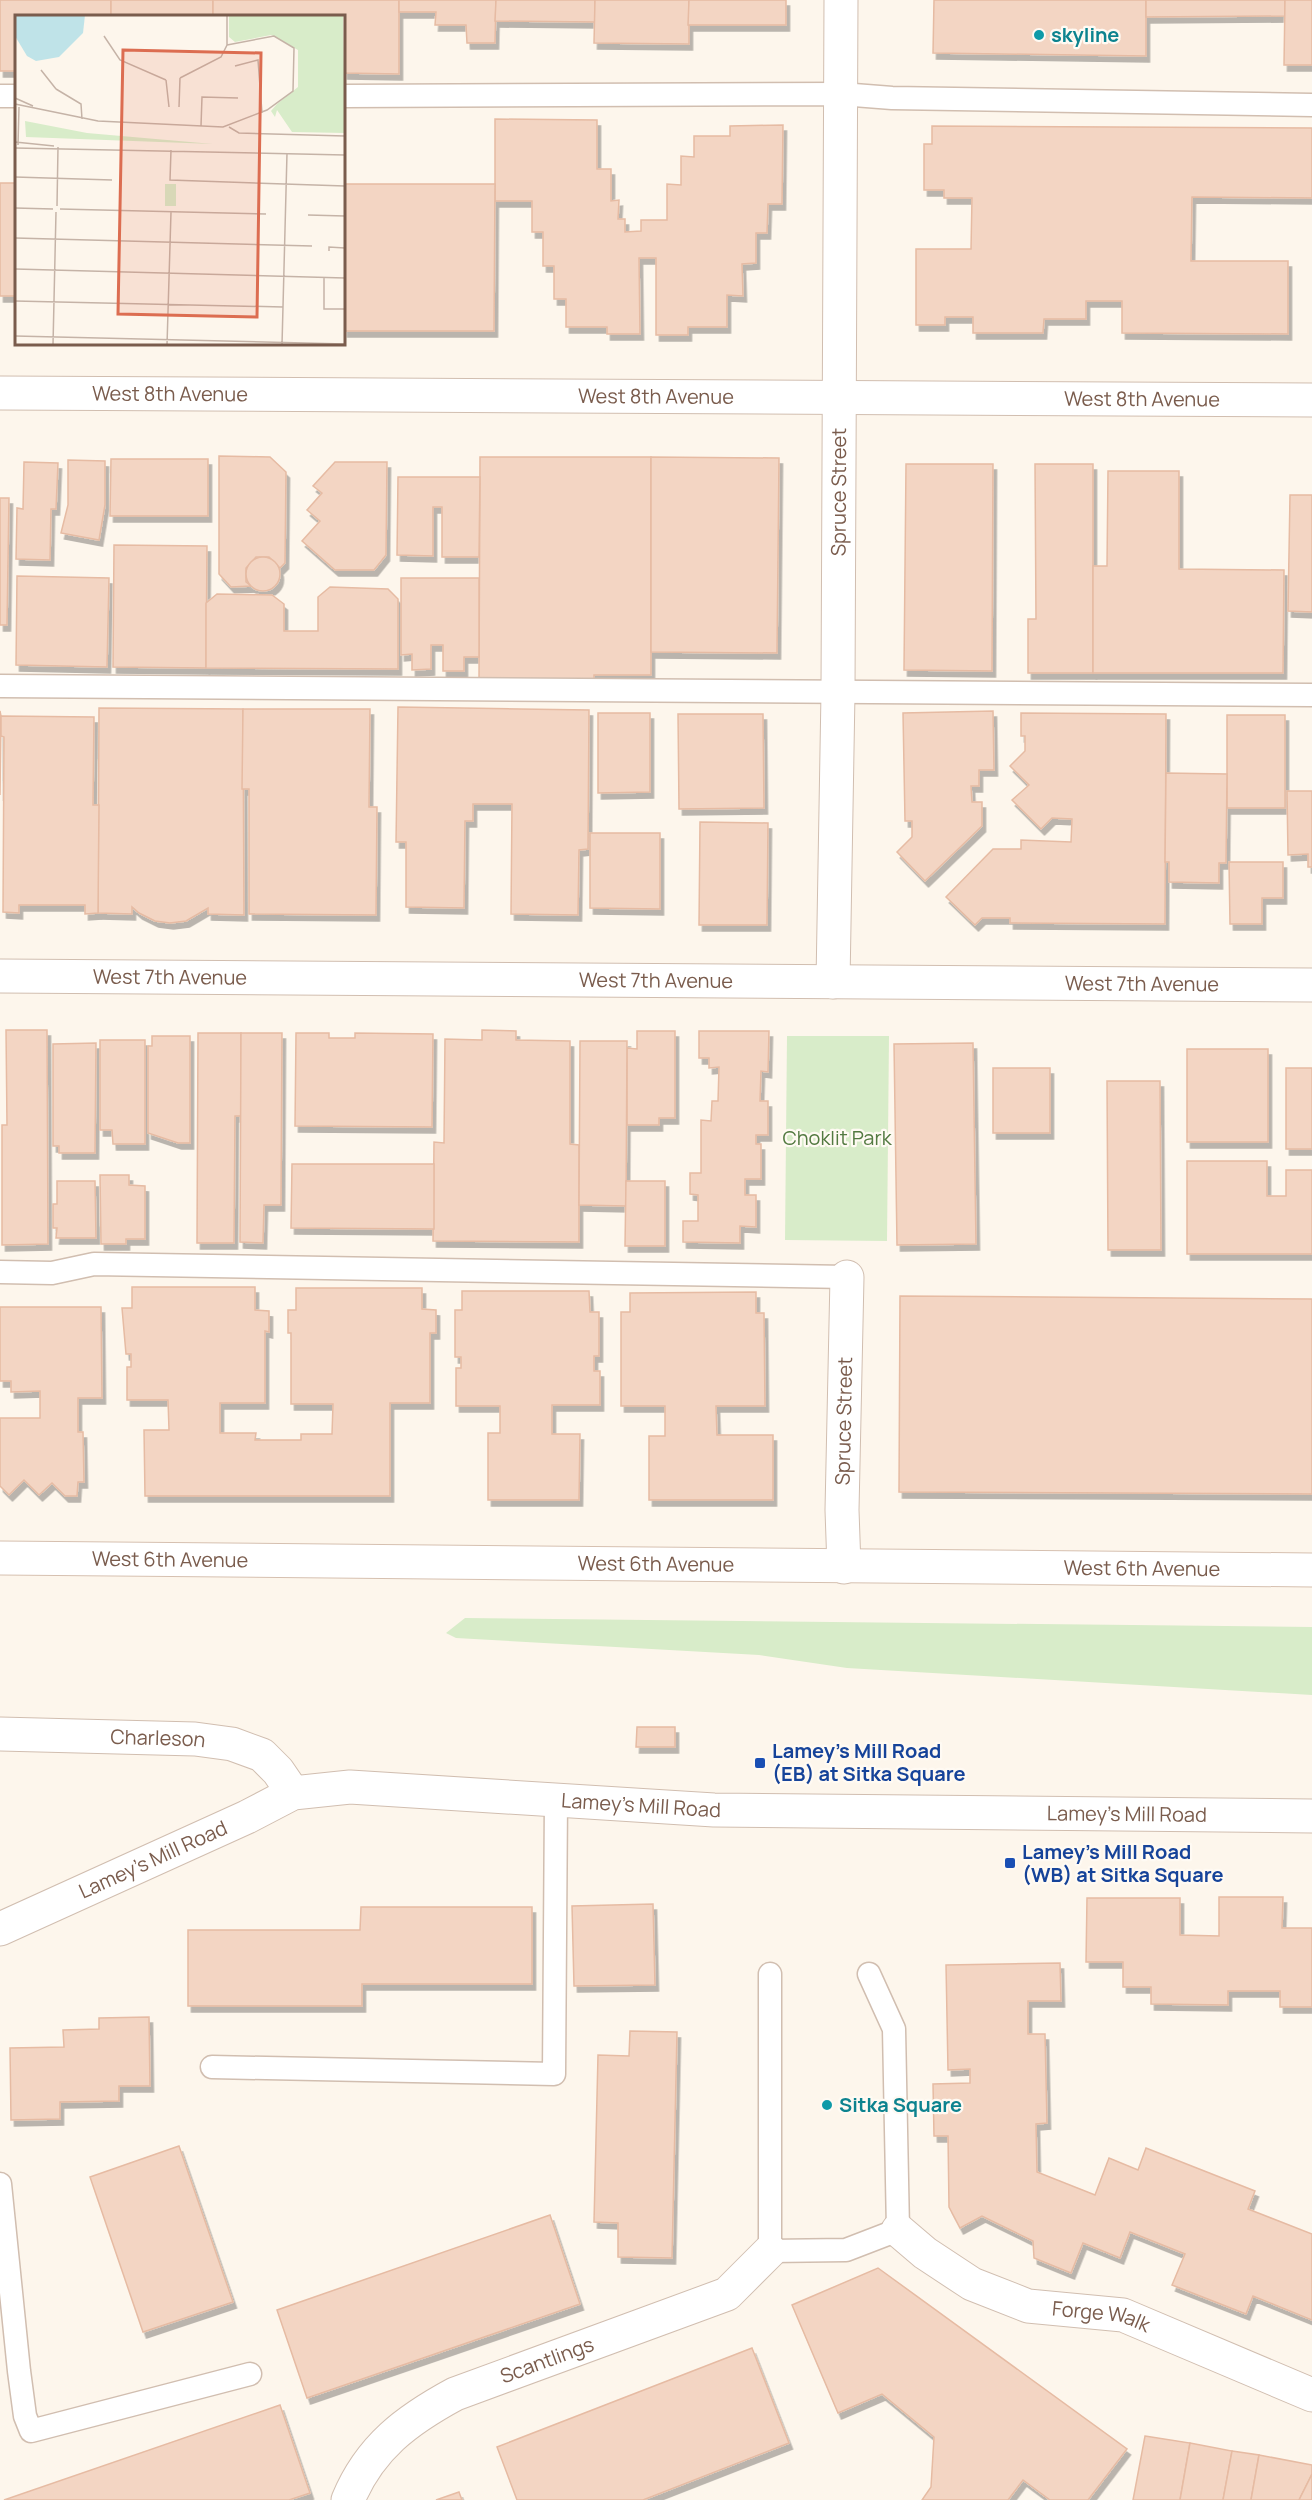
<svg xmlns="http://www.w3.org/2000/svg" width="1312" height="2500" font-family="Manrope,sans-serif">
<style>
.green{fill:#d8ecc9}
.building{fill:#f3d5c3;stroke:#e6bba3;stroke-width:1.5;filter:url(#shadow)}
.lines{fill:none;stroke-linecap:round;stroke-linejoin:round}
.service-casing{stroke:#d1beb0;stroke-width:25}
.pedestrian-casing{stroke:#d1beb0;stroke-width:35}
.minor-casing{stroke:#d1beb0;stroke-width:35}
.secondary-casing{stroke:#d6c0b0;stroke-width:35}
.service{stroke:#fff;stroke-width:22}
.pedestrian{stroke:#fff;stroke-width:33}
.minor{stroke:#fff;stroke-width:33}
.secondary{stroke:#fff;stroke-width:33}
.culture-dot{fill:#0f9aa8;stroke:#fffaf3;stroke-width:2}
.transit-dot{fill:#1a4fb4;stroke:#fffaf3;stroke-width:2}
.labels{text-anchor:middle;stroke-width:4.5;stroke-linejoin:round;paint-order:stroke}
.culture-label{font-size:20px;font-weight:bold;fill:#0d838f;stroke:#fffaf3;text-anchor:start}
.street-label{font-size:20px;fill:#7a5c4d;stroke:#fffaf3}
.park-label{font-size:20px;fill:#537a41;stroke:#fffaf3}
.transit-label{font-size:20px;font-weight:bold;fill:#164399;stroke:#fffaf3;text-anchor:start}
.inset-road{fill:none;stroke:#c5b3a7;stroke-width:1.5}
.view{fill:#dc6d51;fill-opacity:0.15;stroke:#dc6d51;stroke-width:3}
.inset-edge{fill:none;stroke:#7a5c4d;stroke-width:3}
</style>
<defs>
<filter id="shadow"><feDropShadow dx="3.5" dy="6" stdDeviation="0" flood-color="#0004"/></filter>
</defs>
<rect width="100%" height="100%" fill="#fdf6ec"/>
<g class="green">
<polygon points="787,1036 889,1036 887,1241 785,1240"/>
<polygon points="465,1618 1312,1627 1312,1695 847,1668 759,1655 456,1638 446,1633"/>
</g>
<g class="building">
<polygon points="0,0 111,0 111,16 16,16 16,71 0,71"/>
<rect x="111" y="0" width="102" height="16"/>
<polygon points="213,0 399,0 399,74 344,73 344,16 213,16"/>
<polygon points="399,0 496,0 495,43 467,43 466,25 435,25 436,12 399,12"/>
<polygon points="496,0 595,0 595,22 495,21"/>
<polygon points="595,0 689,0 689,44 594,43"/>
<polygon points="689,0 786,0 786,25 688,25"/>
<polygon points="934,0 1146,0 1146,56 933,53"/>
<polygon points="1146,0 1285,0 1285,16 1146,17"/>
<polygon points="1285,0 1312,0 1312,65 1284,65"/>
<polygon points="495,119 597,120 597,169 611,169 611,201 619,200 618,219 625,219 625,232 641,231 641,220 667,220 667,184 681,185 681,156 694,157 694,136 730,136 730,126 783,125 782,204 768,204 767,233 756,233 756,263 742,264 743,296 727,295 727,327 688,327 688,335 656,335 656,258 639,258 640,334 607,334 607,327 566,327 566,299 554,299 554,266 543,266 543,232 532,232 532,201 495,201"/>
<polygon points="932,126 1312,128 1312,198 1192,197 1191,261 1288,261 1288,334 1122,333 1122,301 1086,301 1086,319 1044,319 1043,333 973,333 973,317 945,317 945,325 916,325 916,249 971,249 972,198 944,198 944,190 924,190 924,144 932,144"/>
<rect x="0" y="183" width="16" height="113"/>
<polygon points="344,184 495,184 494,331 344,331"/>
<polygon points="219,456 270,457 286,472 285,563 280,568 269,557 256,557 246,568 246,582 251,586 231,587 219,574"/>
<polygon points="480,457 651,457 651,675 594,675 594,682 479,681"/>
<polygon points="651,457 779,458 777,653 651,652"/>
<polygon points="111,459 208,459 208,516 110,516"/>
<polygon points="68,460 105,461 105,505 99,540 61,533 68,505"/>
<polygon points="24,462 58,463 56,509 51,509 50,560 16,559 17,508 23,509"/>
<polygon points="335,462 387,462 386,555 374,570 335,570 302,541 320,521 307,510 322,493 313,486"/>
<polygon points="906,464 993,464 992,671 904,670"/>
<polygon points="1035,464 1093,464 1093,673 1028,673 1028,619 1036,619"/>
<polygon points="1108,471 1179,471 1179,569 1284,570 1283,673 1093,673 1093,566 1107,566"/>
<polygon points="398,477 480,477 479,557 442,557 442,507 433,507 433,556 397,555"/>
<polygon points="1290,495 1312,495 1312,612 1288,611"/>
<polygon points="0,498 9,498 7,625 0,625"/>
<polygon points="114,545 207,546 206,668 113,667"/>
<circle cx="263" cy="574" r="17"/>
<polygon points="17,576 109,578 107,667 16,665"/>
<polygon points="401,578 479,578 479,657 464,657 464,671 443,671 443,645 431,645 431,669 412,670 412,654 401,655"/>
<polygon points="330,587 388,589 398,599 398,669 206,668 206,603 217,594 272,595 284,604 284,631 318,631 318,597"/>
<polygon points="398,707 589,710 588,849 579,850 578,915 511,914 512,804 473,804 473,821 465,821 464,908 406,907 406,842 396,842"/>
<polygon points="99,708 243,709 244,915 208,914 208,908 186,921 170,923 155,921 139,913 132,907 132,914 98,913"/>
<polygon points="243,709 370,709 369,807 377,807 376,915 249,914 249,789 242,789"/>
<polygon points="0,711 1,716 0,795"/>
<polygon points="993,711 994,770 979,770 979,786 971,786 972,802 982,802 982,826 925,881 897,852 912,837 912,821 905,821 903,713"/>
<polygon points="598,713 650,713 650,792 598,793"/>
<polygon points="1021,713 1166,714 1165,924 1010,923 1010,918 982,918 975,925 946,897 993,849 1021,849 1021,840 1071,842 1072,819 1052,818 1041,829 1012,800 1029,785 1010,766 1025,751 1025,736 1021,736"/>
<polygon points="678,714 763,714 764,808 679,809"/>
<rect x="1227" y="715" width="58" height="93"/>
<polygon points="1,716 94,717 93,805 99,805 98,913 85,914 85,905 19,905 19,913 3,912 4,737 1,736"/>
<polygon points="1166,773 1227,774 1226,863 1219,863 1219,883 1169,882 1169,862 1165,862"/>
<polygon points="1287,791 1312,791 1312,867 1308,867 1308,854 1288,855"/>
<polygon points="700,822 768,823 767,925 699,925"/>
<polygon points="590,833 660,833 660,909 590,908"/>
<polygon points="1229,862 1283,862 1283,898 1262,898 1262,924 1230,924"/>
<polygon points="6,1030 47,1030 48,1244 2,1245 2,1125 7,1125"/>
<polygon points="482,1030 516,1031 516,1040 570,1041 570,1144 579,1145 579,1242 433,1241 434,1142 444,1143 445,1039 482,1040"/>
<polygon points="637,1031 675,1031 675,1118 659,1118 659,1125 627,1125 627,1048 637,1049"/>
<polygon points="699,1031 769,1031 768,1072 761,1071 760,1101 768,1101 768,1135 756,1135 756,1144 761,1144 761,1179 745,1179 745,1195 756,1195 756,1227 740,1226 740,1243 683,1242 683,1221 698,1221 698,1195 690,1194 690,1173 701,1173 701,1120 711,1121 712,1101 718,1101 719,1067 709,1068 709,1058 699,1058"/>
<polygon points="198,1033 241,1033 241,1116 235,1116 234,1243 197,1243"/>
<polygon points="241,1033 282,1033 281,1205 264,1205 263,1243 240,1242"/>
<polygon points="296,1033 329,1033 329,1038 355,1038 355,1033 433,1034 432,1127 295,1126"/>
<polygon points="152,1036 190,1036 190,1143 178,1143 148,1133 148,1046 152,1046"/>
<polygon points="100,1040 145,1040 145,1144 113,1144 112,1130 100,1130"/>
<polygon points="580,1041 627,1041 626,1206 579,1205"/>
<polygon points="96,1043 95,1153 59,1153 59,1146 53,1146 53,1044"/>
<polygon points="973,1043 976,1244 897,1245 894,1044"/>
<rect x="1187" y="1049" width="81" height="93"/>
<rect x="993" y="1068" width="57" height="65"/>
<rect x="1286" y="1068" width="26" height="81"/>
<polygon points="1107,1081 1160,1081 1161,1250 1108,1250"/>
<polygon points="1187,1161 1267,1161 1267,1196 1286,1196 1286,1170 1312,1170 1312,1254 1187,1254"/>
<polygon points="292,1164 434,1164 434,1229 291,1228"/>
<polygon points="100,1175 129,1175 129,1185 145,1186 145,1239 126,1239 126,1244 101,1244"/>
<polygon points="57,1181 95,1181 96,1238 56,1238 57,1228 53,1228 53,1204 57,1204"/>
<polygon points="626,1181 665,1181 665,1246 625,1246"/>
<polygon points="132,1287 255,1287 255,1310 269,1311 269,1332 265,1331 265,1403 220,1403 220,1433 256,1433 255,1440 301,1440 301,1434 332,1434 333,1404 291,1404 291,1333 288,1333 288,1310 296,1310 296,1288 422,1288 422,1309 436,1310 436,1333 430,1333 430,1403 390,1403 390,1496 145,1496 144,1430 169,1430 168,1400 127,1400 127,1367 131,1367 131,1354 126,1354 122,1308 132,1308"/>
<polygon points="462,1291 589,1291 590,1312 599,1312 599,1356 594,1356 594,1371 600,1371 600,1405 552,1405 552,1434 580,1434 579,1500 488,1500 488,1433 500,1433 500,1406 456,1406 456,1368 461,1368 461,1357 455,1357 455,1310 462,1310"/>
<polygon points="756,1292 756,1313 764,1313 765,1406 716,1406 717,1435 773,1435 773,1500 649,1500 649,1436 665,1436 665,1406 621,1406 621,1312 630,1312 630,1293"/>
<polygon points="900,1296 1312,1299 1312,1494 899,1492"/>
<polygon points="0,1307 101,1307 102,1398 78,1398 78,1432 83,1432 84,1482 78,1482 77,1496 65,1496 52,1483 39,1495 24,1480 9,1495 0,1486 0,1418 40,1418 40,1391 11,1392 11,1381 0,1381"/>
<polygon points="637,1727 675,1727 675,1747 636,1747"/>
<polygon points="1219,1897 1283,1897 1282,1928 1312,1928 1312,2007 1280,2007 1280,1991 1228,1991 1228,2005 1151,2004 1151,1987 1123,1987 1123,1962 1086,1962 1087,1898 1180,1898 1180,1935 1219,1936"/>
<polygon points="653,1904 655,1985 574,1986 572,1906"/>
<polygon points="361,1907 532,1907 532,1984 362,1984 362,2006 188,2006 188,1930 360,1930"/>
<polygon points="1060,1963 1061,2001 1028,2001 1028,2034 1045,2034 1047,2123 1036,2124 1037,2172 1095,2195 1109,2158 1138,2170 1146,2148 1255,2191 1248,2209 1312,2234 1312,2320 1253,2296 1246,2314 1172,2285 1185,2254 1130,2232 1120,2258 1083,2243 1071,2273 1034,2258 1033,2241 982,2216 960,2228 949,2207 948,2136 934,2136 933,2084 970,2083 970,2069 948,2070 946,1965"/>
<polygon points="149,2017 150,2086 119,2086 119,2101 60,2102 60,2119 11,2120 10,2048 64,2047 63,2030 99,2029 99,2018"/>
<polygon points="630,2031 677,2032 672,2258 618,2257 618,2223 594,2222 598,2055 629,2056"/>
<polygon points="179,2146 233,2302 143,2332 90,2177"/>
<polygon points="550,2215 580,2304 307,2398 277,2310"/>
<polygon points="878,2268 1127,2449 1088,2500 1050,2500 1023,2480 1008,2500 922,2500 931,2487 934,2437 882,2394 838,2413 792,2305"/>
<polygon points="752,2348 789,2443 643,2500 517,2500 497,2447"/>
<polygon points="280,2405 310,2493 289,2500 4,2500"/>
<polygon points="1145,2436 1190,2443 1180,2500 1133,2500"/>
<polygon points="1190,2443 1232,2451 1223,2500 1180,2500"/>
<polygon points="1232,2451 1259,2455 1251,2500 1223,2500"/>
<polygon points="1259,2455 1312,2465 1312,2474 1299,2500 1251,2500"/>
<polygon points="1312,2474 1312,2500 1299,2500"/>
<polygon points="459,2492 462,2500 436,2500"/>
</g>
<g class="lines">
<defs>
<g id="service">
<polyline points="0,96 16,96"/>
<polyline points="344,96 841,94 892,98 1312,105"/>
<polyline points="0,686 1312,695"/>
<polyline points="0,1272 52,1273 94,1264 847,1277"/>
<polyline points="770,1974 770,2251 846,2250 898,2230 894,2029 869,1974"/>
<polyline points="212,2067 554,2074 556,1799"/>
<polyline points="0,2184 19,2371 25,2416 31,2431 250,2374"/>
</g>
<g id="pedestrian">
<path id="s1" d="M898,2230L925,2253L972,2284L1028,2306L1123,2315L1312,2395"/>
<path id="s2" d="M348,2500C370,2447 407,2420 455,2394L727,2294L770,2251"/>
</g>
<g id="minor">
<path id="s3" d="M0,393L1312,400"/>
<path id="s4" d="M0,976L1312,985"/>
<path id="s5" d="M833,982L838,693L841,0"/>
<path id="s6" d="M844,1567L842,1510L847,1277"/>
<path id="s7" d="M0,1734L195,1739L232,1744L262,1755L278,1771L293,1793"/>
<path id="s8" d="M0,1929L247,1817L293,1793L350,1787L714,1810L1312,1816"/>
</g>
<g id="secondary">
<path id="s9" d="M0,1558L1312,1570"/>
</g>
</defs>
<use href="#service" class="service-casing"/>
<use href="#pedestrian" class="pedestrian-casing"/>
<use href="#minor" class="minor-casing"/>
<use href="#secondary" class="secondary-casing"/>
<use href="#service" class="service"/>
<use href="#pedestrian" class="pedestrian"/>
<use href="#minor" class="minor"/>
<use href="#secondary" class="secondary"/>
</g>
<g class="culture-dot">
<circle cx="1039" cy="35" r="6"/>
<circle cx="827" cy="2105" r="6"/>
</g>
<g class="transit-dot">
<rect x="754" y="1757" width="12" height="12" rx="3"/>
<rect x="1004" y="1857" width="12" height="12" rx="3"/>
</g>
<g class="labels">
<g class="culture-label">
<text x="1051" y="42">skyline</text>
<text x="839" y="2112">Sitka Square</text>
</g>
<g class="street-label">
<text dy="7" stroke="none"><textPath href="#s3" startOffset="170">West 8th Avenue</textPath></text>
<text dy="7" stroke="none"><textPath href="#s3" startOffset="656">West 8th Avenue</textPath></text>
<text dy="7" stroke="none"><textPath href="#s3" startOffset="1142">West 8th Avenue</textPath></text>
<text dy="7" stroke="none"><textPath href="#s5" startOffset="490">Spruce Street</textPath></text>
<text dy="7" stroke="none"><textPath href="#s4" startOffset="170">West 7th Avenue</textPath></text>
<text dy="7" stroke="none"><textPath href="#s4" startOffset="656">West 7th Avenue</textPath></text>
<text dy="7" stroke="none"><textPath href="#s4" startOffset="1142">West 7th Avenue</textPath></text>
<text dy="7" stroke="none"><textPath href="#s6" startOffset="146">Spruce Street</textPath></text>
<text dy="7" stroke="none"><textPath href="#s9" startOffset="170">West 6th Avenue</textPath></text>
<text dy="7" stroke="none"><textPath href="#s9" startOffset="656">West 6th Avenue</textPath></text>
<text dy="7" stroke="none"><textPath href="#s9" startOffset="1142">West 6th Avenue</textPath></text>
<text dy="7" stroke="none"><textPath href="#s7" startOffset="158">Charleson</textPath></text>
<text dy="7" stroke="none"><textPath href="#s8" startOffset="672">Lamey's Mill Road</textPath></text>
<text dy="7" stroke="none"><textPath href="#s8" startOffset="1158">Lamey's Mill Road</textPath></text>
<text dy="7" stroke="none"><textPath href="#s8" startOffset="168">Lamey's Mill Road</textPath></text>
<text dy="7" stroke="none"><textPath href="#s1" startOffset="226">Forge Walk</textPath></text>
<text dy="7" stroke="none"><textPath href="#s2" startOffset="252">Scantlings</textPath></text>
</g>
<g class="park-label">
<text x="837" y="1145">Choklit Park</text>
</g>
<g class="transit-label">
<text x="772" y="1758">Lamey's Mill Road<tspan x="772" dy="23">(EB) at Sitka Square</tspan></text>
<text x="1022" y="1859">Lamey's Mill Road<tspan x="1022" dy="23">(WB) at Sitka Square</tspan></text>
</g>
</g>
<g transform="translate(15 15)">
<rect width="330" height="330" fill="#fdf6ec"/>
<path d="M214,0H328L330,118L277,117L262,95L260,102L256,96L262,89L283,72V35L256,20L220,27L214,22ZM10,106L72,118L198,129L11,122ZM150,169H161V191H150Z" fill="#d8ecc9"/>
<path d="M0,0H70L68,18L44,42L21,46L12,41L0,21Z" fill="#bfe3e8"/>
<path class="inset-road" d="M89,21L105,45L151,65M220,51L243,45L247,98M26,55L41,74M165,63L206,42L212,30V0M151,65L154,92M41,74L66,89L67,104M0,83L18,91M0,89L83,106L208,112L252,95L278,76L279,33L259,21L212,30M164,92L165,63M186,111L187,82L223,83M214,112L224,118L330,121M0,127L39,131M3,130L4,92M0,133L330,140M156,135L155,165L330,171M0,162L97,165M42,191L43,132M0,193L38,194M45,194L251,199M293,200L330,201M0,223L297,231M314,236V232L330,233M0,254L330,263M309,262V294H330M0,286L268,292M0,321L330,329M38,330L41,197M152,330L156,197M267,330L272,138"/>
<path class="view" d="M108,35L246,38L242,302L103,299Z"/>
<rect width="330" height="330" class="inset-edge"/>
</g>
</svg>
